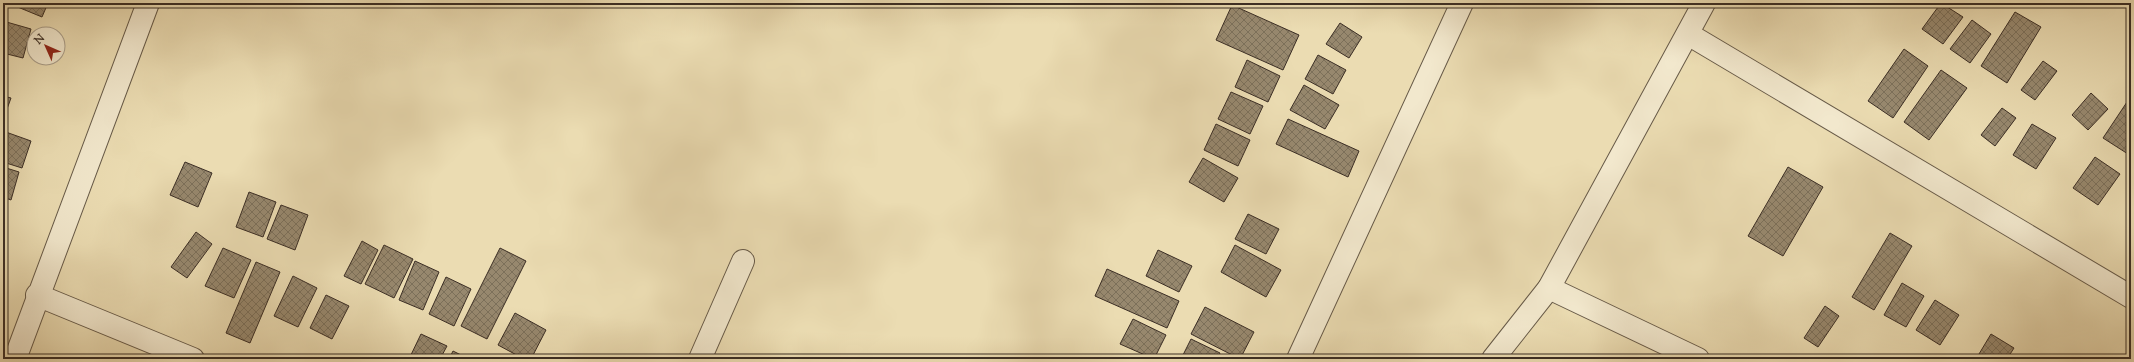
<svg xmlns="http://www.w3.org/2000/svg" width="2134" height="362" font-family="'Sorts Mill Goudy',serif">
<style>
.building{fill:url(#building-cross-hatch);stroke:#3b2e25}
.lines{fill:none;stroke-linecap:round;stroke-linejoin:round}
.minor-casing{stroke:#675a48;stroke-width:24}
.minor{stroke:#f2e8cd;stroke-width:22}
</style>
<defs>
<pattern id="building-cross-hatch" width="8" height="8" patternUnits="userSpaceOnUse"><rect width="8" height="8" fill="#97886e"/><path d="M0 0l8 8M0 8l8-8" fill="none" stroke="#7c705a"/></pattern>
</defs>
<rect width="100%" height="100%" fill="#ebdcb2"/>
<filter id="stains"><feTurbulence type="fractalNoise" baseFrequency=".005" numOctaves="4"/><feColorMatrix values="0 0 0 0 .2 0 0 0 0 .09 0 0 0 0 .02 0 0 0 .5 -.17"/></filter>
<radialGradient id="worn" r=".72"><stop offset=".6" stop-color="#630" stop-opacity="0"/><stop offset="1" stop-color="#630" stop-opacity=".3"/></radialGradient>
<g class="building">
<polygon points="8,3 48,3 42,17"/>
<polygon points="73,3 87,3 86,7"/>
<polygon points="1941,3 1963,17 1943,44 1922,29"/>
<polygon points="1232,5 1299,35 1283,70 1216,40"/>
<polygon points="2015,12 2041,27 2007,83 1981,66"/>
<polygon points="1972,20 1991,34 1970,63 1950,49"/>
<polygon points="3,21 31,29 23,58 3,53"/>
<polygon points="1340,23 1362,37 1349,58 1326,44"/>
<polygon points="1904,49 1928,66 1893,118 1868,101"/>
<polygon points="1318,55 1346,70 1333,94 1305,79"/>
<polygon points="1247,60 1280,76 1268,102 1235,87"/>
<polygon points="2043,61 2057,71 2035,100 2021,90"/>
<polygon points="1941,70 1967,88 1929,140 1904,122"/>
<polygon points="1304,85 1339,105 1325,129 1290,110"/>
<polygon points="1231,92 1263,106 1250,134 1218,119"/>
<polygon points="2091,93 2108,109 2088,130 2072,115"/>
<polygon points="3,96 11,98 3,120"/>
<polygon points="2127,102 2131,105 2131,150 2128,154 2103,138"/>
<polygon points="2002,108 2016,118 1995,146 1981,135"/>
<polygon points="1288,119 1359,151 1348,177 1276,144"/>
<polygon points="1216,124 1250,140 1238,166 1204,150"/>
<polygon points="2032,124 2056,138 2036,169 2013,155"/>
<polygon points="3,131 31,141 22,168 3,162"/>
<polygon points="2095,157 2120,174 2098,205 2073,188"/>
<polygon points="1203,158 1238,178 1224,202 1189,182"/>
<polygon points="185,162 212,173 198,207 170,195"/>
<polygon points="3,167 19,172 11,200 3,197"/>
<polygon points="1788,167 1823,187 1783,256 1748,236"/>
<polygon points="249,192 276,202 263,237 236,227"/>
<polygon points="281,205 308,215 295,250 267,239"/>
<polygon points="1248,214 1279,229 1266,254 1235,239"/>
<polygon points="196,232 212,244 187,278 171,267"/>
<polygon points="1890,233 1912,246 1874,310 1852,297"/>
<polygon points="362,241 378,250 361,284 344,276"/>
<polygon points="384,245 413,259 394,298 365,284"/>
<polygon points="1235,245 1281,270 1266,297 1221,272"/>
<polygon points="223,248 251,260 234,298 205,286"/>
<polygon points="500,248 526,261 487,339 461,326"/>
<polygon points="1158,250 1192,266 1179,292 1146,276"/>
<polygon points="415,261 439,272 423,310 399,300"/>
<polygon points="256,262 280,272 250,343 226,333"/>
<polygon points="1107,269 1179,301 1167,328 1095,296"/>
<polygon points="293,276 317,288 298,327 274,316"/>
<polygon points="446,277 471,289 454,326 429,314"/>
<polygon points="1902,283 1924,296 1906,327 1884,315"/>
<polygon points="326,295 349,306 332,339 310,328"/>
<polygon points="1935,300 1959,315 1940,345 1916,330"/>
<polygon points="1825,306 1839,316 1818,347 1804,338"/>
<polygon points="1205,307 1254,332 1240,359 1191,334"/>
<polygon points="515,313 546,330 531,359 524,359 498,345"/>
<polygon points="1133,319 1166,335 1154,359 1120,344"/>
<polygon points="421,334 447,346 440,359 409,359"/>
<polygon points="1991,334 2014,348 2007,359 1976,359"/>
<polygon points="1191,339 1220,353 1217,359 1181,359"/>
<polygon points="453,351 469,359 449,359"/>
</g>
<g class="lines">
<defs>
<g id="minor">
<polyline points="1688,34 2131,297"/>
<polyline points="1549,288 1698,359"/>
<polyline points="37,295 193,359"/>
<polyline points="15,359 148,3"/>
<polyline points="700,359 743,261"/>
<polyline points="1298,359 1462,3"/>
<polyline points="1493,359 1549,288 1704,3"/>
</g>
</defs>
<use href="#minor" class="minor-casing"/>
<use href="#minor" class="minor"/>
</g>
<rect width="2134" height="362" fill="none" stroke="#ebdcb2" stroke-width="16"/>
<rect x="4" y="4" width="2126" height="354" fill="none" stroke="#3b2e25" stroke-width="2"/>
<rect x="8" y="8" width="2118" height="346" fill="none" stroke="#3b2e25"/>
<g transform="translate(46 46) rotate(315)"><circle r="19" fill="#f2e8cd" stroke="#a99e8a"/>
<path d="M0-3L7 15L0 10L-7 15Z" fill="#8f2418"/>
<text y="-6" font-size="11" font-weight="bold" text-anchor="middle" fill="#3b2e25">N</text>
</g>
<rect width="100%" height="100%" filter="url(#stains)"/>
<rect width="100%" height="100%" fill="url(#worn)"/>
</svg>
